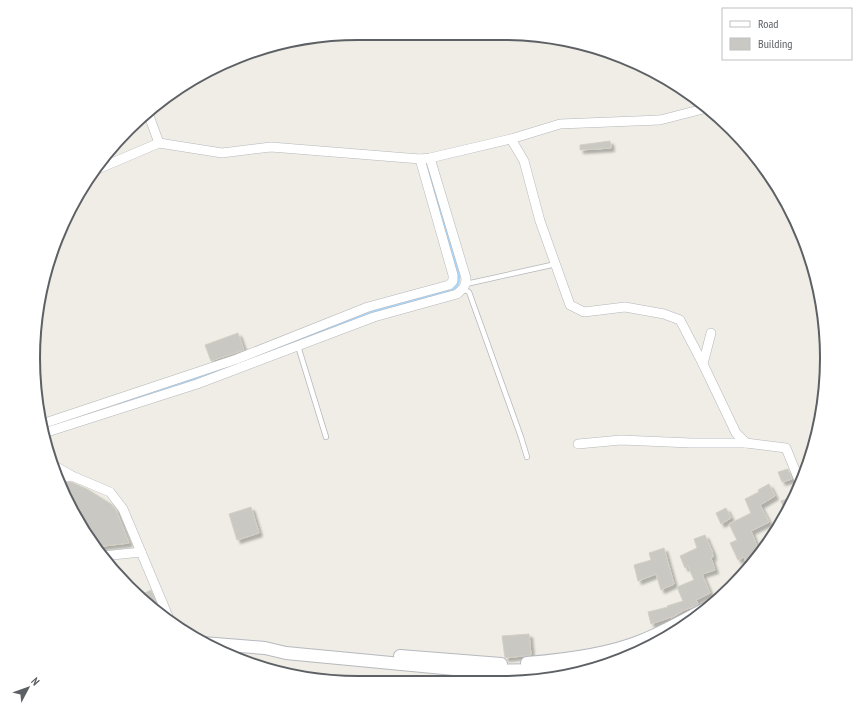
<svg xmlns="http://www.w3.org/2000/svg" width="860" height="716" font-family="'PT Sans Narrow',sans-serif">
<style>
.lines{fill:none;stroke-linecap:round;stroke-linejoin:round}
.stream{stroke:#a7d7fd;stroke-width:2.5}
.building{fill:#cac8c2;stroke:#d4cfc4;filter:url(#shadow)}
.lane-casing{stroke:#b5b7bc;stroke-width:6}
.street-casing{stroke:#b5b7bc;stroke-width:10}
.secondary-casing{stroke:#b6b9bf;stroke-width:14}
.lane{stroke:#fff;stroke-width:4.5}
.street{stroke:#fff;stroke-width:9}
.secondary{stroke:#fff;stroke-width:12}
.rim{fill:none;stroke:#5d6165;stroke-width:2}
</style>
<defs>
<filter id="shadow"><feDropShadow dx="3.5" dy="3.5" stdDeviation="1" flood-color="#0004"/></filter>
</defs>
<rect width="100%" height="100%" fill="#efede5"/>
<g class="lines">
<g class="stream">
<path d="M274,350L375,311L453,290C458,286 459,283 459,276L428,168"/>
<polyline points="118,403 227,368"/>
</g>
</g>
<g class="building">
<polygon points="610,141 611,148 580,150 580,145"/>
<polygon points="238,333 244,350 211,361 205,345"/>
<polygon points="788,469 792,479 782,482 778,472"/>
<polygon points="71,482 87,489 111,504 116,510 129,543 95,547 88,539 58,484"/>
<polygon points="769,484 775,496 760,505 769,522 751,531 760,554 748,568 744,557 738,560 730,543 737,540 729,524 751,513 745,499 759,492 758,490"/>
<polygon points="795,496 786,513 781,501"/>
<polygon points="251,507 259,533 237,540 229,514"/>
<polygon points="726,508 731,518 721,524 716,513"/>
<polygon points="705,535 712,551 713,557 711,558 715,570 702,574 710,593 696,600 698,604 696,606 684,610 671,618 671,617 651,624 648,612 668,607 667,606 683,601 677,587 694,580 688,566 685,568 680,556 697,548 694,539"/>
<polygon points="664,548 674,584 661,590 656,574 638,581 634,565 651,560 649,553"/>
<polygon points="151,590 161,615 144,602 138,596"/>
<polygon points="529,634 531,655 505,658 502,636"/>
</g>
<g class="lines">
<defs>
<g id="lane">
<polyline points="466,284 556,264"/>
<polyline points="463,289 469,292 521,437 527,457"/>
<polyline points="298,346 326,437"/>
</g>
<g id="street">
<polyline points="148,113 159,143 222,153 271,147 420,159 430,158 511,139 560,124 660,120 707,108"/>
<polyline points="511,139 524,161 540,221 570,305 584,312 625,307 664,314 680,320 703,364"/>
<polyline points="93,171 159,143"/>
<polyline points="711,333 703,364 736,433 746,443"/>
<polyline points="42,424 237,359 368,307 449,285 453,281 453,275 420,159"/>
<path d="M44,433L197,384L374,317L457,294C463,289 466,286 466,278L430,158"/>
<polyline points="578,444 621,440 691,443 746,443 786,448 801,485"/>
<polyline points="53,465 72,476 110,492 123,509 170,621"/>
<polyline points="56,478 72,476"/>
<polyline points="103,556 141,552"/>
<polyline points="475,671 475,683"/>
</g>
<g id="secondary">
<polyline points="203,643 265,648 286,653 475,671 552,670 610,660 639,651 669,636"/>
<polyline points="400,656 501,664"/>
<path d="M527,663C564,660 607,655 641,641C664,632 686,619 707,608"/>
</g>
</defs>
<use href="#lane" class="lane-casing"/>
<use href="#street" class="street-casing"/>
<use href="#secondary" class="secondary-casing"/>
<use href="#lane" class="lane"/>
<use href="#street" class="street"/>
<use href="#secondary" class="secondary"/>
</g>
<path d="M0 0H860V716H0ZM358 40H502A318 318 0 0 1 820 358V358A318 318 0 0 1 502 676H358A318 318 0 0 1 40 358V358A318 318 0 0 1 358 40Z" fill="#fff" fill-rule="evenodd"/>
<path class="rim" d="M358 40H502A318 318 0 0 1 820 358V358A318 318 0 0 1 502 676H358A318 318 0 0 1 40 358V358A318 318 0 0 1 358 40Z"/>
<rect x="722" y="8" width="130" height="52" fill="#ffffff" stroke="#bec0c1"/>
<rect x="730" y="21" width="20" height="6" fill="#ffffff" stroke="#bec0c1"/>
<text x="758" y="28" font-size="12" fill="#5d6165">Road</text>
<rect x="730" y="38" width="20" height="12" fill="#cac8c2" stroke="#bec0c1"/>
<text x="758" y="48" font-size="12" fill="#5d6165">Building</text>
<g transform="translate(28 688) rotate(49)" stroke="#ffffff" stroke-width="3" paint-order="stroke">
<path d="M0-3L7 15L0 10L-7 15Z" fill="#5d6165"/>
<text y="-6" font-size="11" font-weight="bold" text-anchor="middle" fill="#5d6165">N</text>
</g>
</svg>
